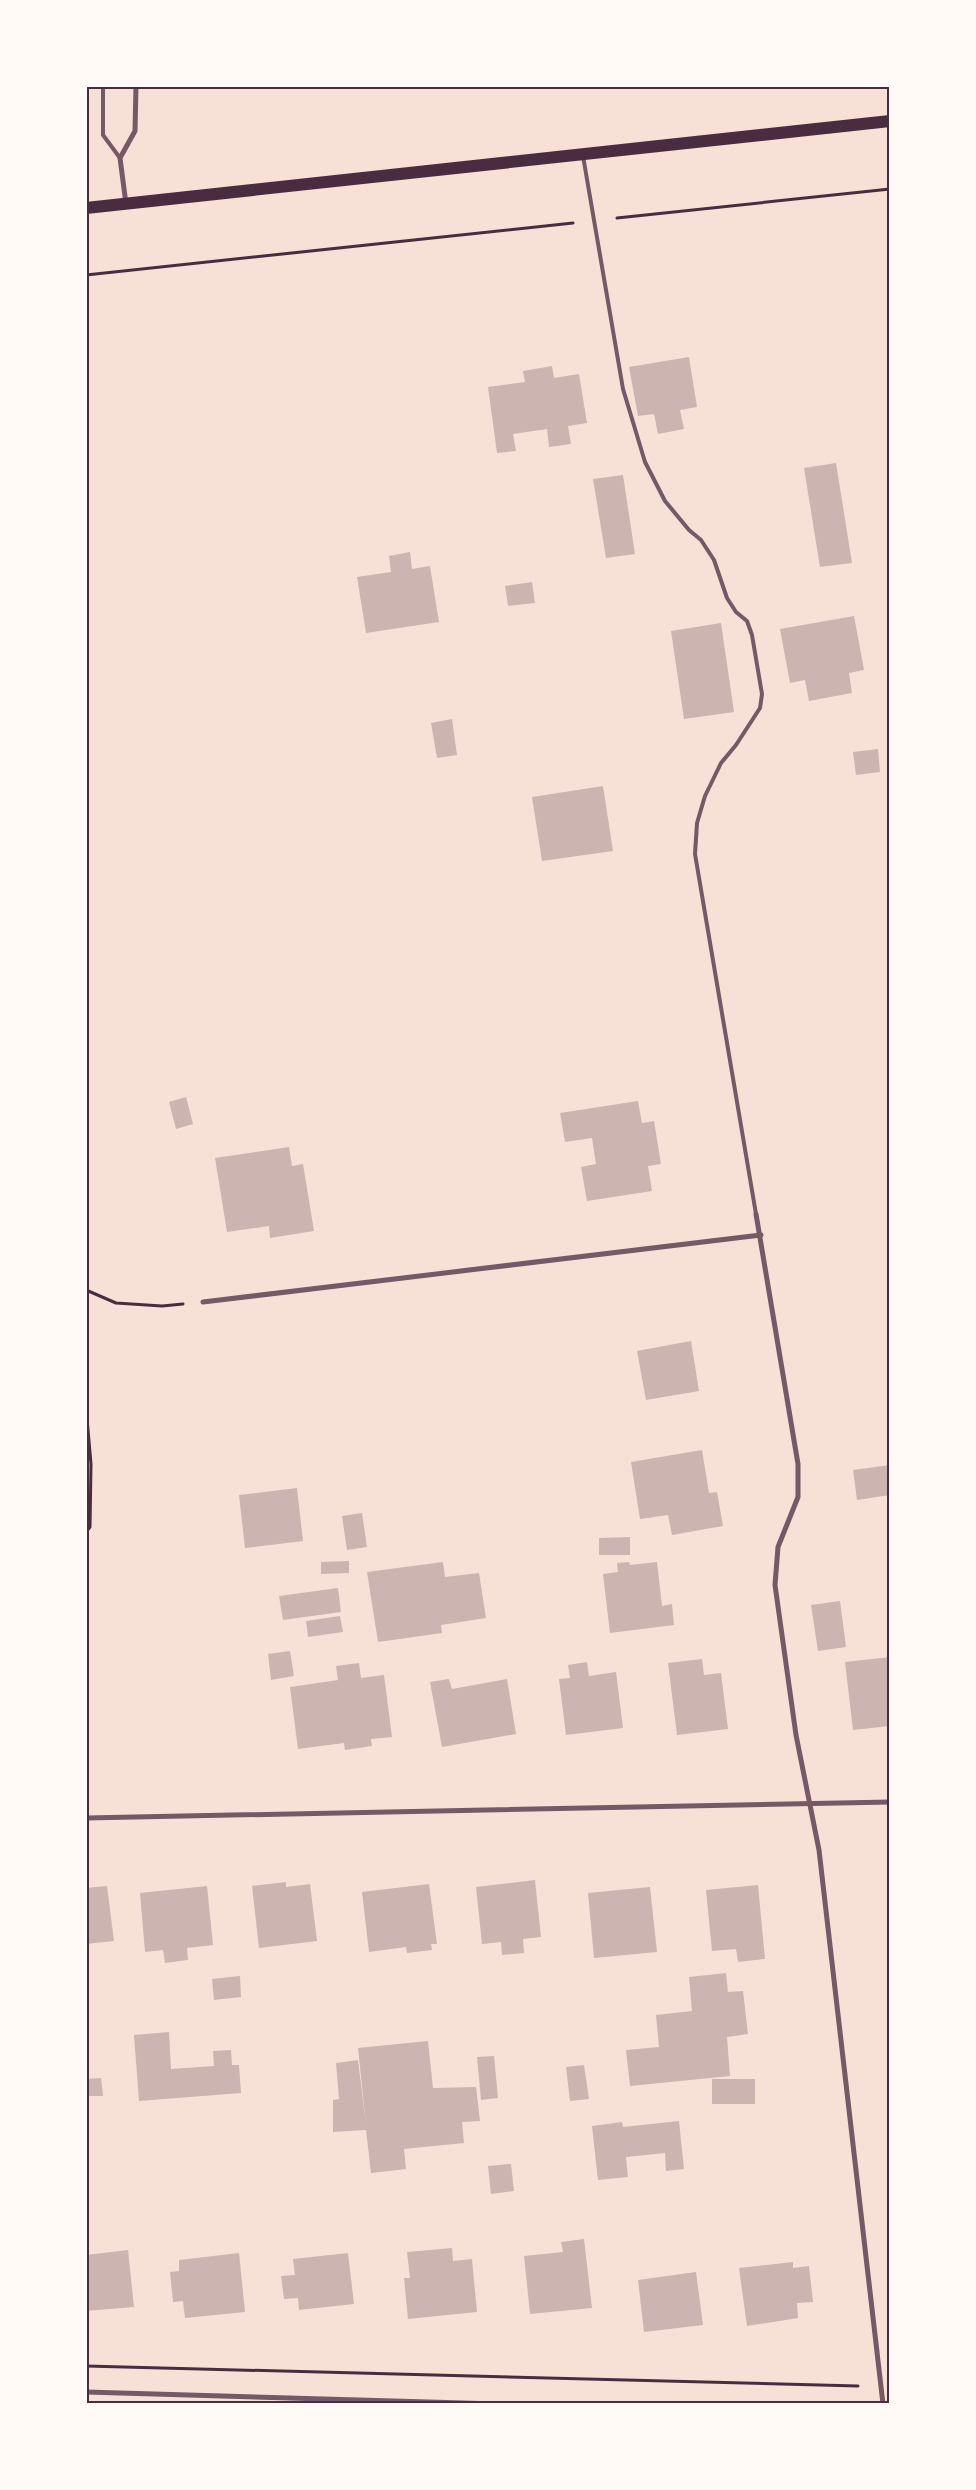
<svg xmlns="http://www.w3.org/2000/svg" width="976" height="2490" font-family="Signika,sans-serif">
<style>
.building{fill:#ccb4b1}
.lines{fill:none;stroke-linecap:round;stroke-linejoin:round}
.path{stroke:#4a2c40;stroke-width:3}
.service{stroke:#755966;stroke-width:4}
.minor{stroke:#755966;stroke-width:5}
.primary{stroke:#4a2c40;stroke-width:12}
.neatline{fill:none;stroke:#4a2c40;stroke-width:2}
</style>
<rect width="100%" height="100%" fill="#f7e1d7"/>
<g class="building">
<polygon points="689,357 697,407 680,410 684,429 658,434 654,414 638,416 629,367"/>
<polygon points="552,366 554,378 579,374 587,423 568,426 571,444 549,447 547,429 513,434 516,451 497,453 488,387 525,382 523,371"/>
<polygon points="836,463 852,563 820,567 804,468"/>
<polygon points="623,475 635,554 606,558 593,479"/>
<polygon points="410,552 412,569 430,566 439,622 366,633 357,577 391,572 389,556"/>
<polygon points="532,582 535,603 508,606 505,586"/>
<polygon points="854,616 864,670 849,673 852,693 809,701 805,680 790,683 780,629"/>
<polygon points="721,623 734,712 684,719 671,631"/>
<polygon points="452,719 457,755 437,758 431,723"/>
<polygon points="878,749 880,772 856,775 853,752"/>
<polygon points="603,786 613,851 542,861 532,797"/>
<polygon points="186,1097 193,1124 176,1129 169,1102"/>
<polygon points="638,1101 642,1123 654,1121 661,1164 648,1166 652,1191 587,1201 581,1167 596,1164 592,1138 565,1142 560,1113"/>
<polygon points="289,1147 292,1166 303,1164 314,1231 270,1238 269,1226 227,1232 215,1158"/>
<polygon points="691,1341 699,1391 646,1400 637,1351"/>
<polygon points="702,1450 709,1493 717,1492 723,1526 672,1535 668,1515 640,1519 631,1462"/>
<polygon points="890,1465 890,1495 857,1500 853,1470"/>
<polygon points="297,1488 303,1541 245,1548 239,1495"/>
<polygon points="362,1513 367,1547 347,1550 342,1516"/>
<polygon points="630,1537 630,1555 599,1555 599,1538"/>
<polygon points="349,1561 349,1573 321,1574 321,1562"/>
<polygon points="443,1562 445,1577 479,1573 486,1618 441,1625 442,1633 378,1642 367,1572"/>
<polygon points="629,1562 630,1565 657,1562 662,1606 672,1604 674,1625 610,1633 603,1574 618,1572 617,1563"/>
<polygon points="338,1588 341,1612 283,1620 279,1596"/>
<polygon points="840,1601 846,1647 818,1651 811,1605"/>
<polygon points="340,1616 343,1632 308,1637 306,1621"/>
<polygon points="290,1651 294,1676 271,1680 268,1654"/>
<polygon points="890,1657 890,1726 853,1730 845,1662"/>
<polygon points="702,1659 704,1675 721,1673 728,1729 677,1735 668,1663"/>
<polygon points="587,1662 589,1676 616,1672 623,1728 566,1735 559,1679 570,1678 568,1665"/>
<polygon points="359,1663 361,1678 384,1675 392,1737 371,1739 372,1746 345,1750 344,1743 298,1749 290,1687 338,1680 336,1666"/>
<polygon points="449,1679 452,1689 507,1679 516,1734 442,1747 430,1682"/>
<polygon points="535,1880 541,1937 523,1939 524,1953 502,1955 501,1942 482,1944 476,1887"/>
<polygon points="286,1882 286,1887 310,1884 317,1941 259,1948 252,1886"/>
<polygon points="429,1884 437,1944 431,1944 432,1950 407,1953 406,1947 369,1952 362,1892"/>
<polygon points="758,1885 765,1959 738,1962 736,1949 712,1951 706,1890"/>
<polygon points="107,1886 114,1941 86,1944 86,1888"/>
<polygon points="207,1886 213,1945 187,1948 188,1960 165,1963 163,1950 145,1952 140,1893"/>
<polygon points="650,1887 657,1952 594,1958 588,1893"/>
<polygon points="726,1973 728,1992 743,1991 748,2034 727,2037 730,2076 630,2086 626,2050 659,2047 656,2015 692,2011 689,1977"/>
<polygon points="240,1976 241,1997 214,2000 212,1979"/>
<polygon points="169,2032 171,2069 214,2066 213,2051 231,2050 232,2065 239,2065 241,2093 139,2101 134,2035"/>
<polygon points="428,2041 433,2088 476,2087 480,2121 462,2122 464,2143 404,2149 406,2169 371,2173 366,2130 333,2132 333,2100 339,2099 336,2063 358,2060 366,2125 358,2048"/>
<polygon points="494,2056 498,2098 481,2100 477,2057"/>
<polygon points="584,2065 589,2099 570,2101 566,2067"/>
<polygon points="101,2078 103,2096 86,2096 86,2079"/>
<rect x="712" y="2079" width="43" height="25"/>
<polygon points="679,2121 684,2169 666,2171 665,2153 626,2157 628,2177 598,2180 592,2126 622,2122 623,2127"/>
<polygon points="511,2164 514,2191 491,2194 488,2166"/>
<polygon points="584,2239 592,2308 530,2314 524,2256 563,2252 561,2242"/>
<polygon points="452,2248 453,2261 472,2259 477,2312 408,2319 404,2278 410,2278 407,2252"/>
<polygon points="128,2250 134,2307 86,2311 86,2255"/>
<polygon points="239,2253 245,2312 185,2318 183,2301 173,2302 170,2272 179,2271 179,2260"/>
<polygon points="348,2253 354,2304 299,2310 298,2298 284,2299 281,2276 295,2275 293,2259"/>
<polygon points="793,2262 793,2268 809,2266 813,2302 797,2303 798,2318 747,2326 739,2268"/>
<polygon points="696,2272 703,2325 644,2332 638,2280"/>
</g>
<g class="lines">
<g class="path">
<polyline points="617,218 890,189"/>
<polyline points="86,275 573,223"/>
<polyline points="86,1290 116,1303 162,1306 183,1304"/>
<polyline points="86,1407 91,1464 90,1527 86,1532"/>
<polyline points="86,2366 858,2386"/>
</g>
<g class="service">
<polyline points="103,86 103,135 120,158"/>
<polyline points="583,156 623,389 645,462 665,501 689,530 701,540 714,560 727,598 736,612 747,621 752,635 762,694 760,708 736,745 721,763 705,796 697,823 695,854 756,1214"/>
</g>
<g class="minor">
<polyline points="126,204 120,158 135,131 136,86"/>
<polyline points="756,1214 798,1464 798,1497 778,1547 775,1585 796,1735 819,1850 883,2404"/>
<polyline points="203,1302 761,1235"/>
<polyline points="86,1818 890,1802"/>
<polyline points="86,2392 498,2404"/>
</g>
<polyline class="primary" points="86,208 890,121"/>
</g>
<rect width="976" height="2490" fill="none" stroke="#fffaf5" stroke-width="175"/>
<rect x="88" y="88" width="800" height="2314" class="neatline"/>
</svg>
